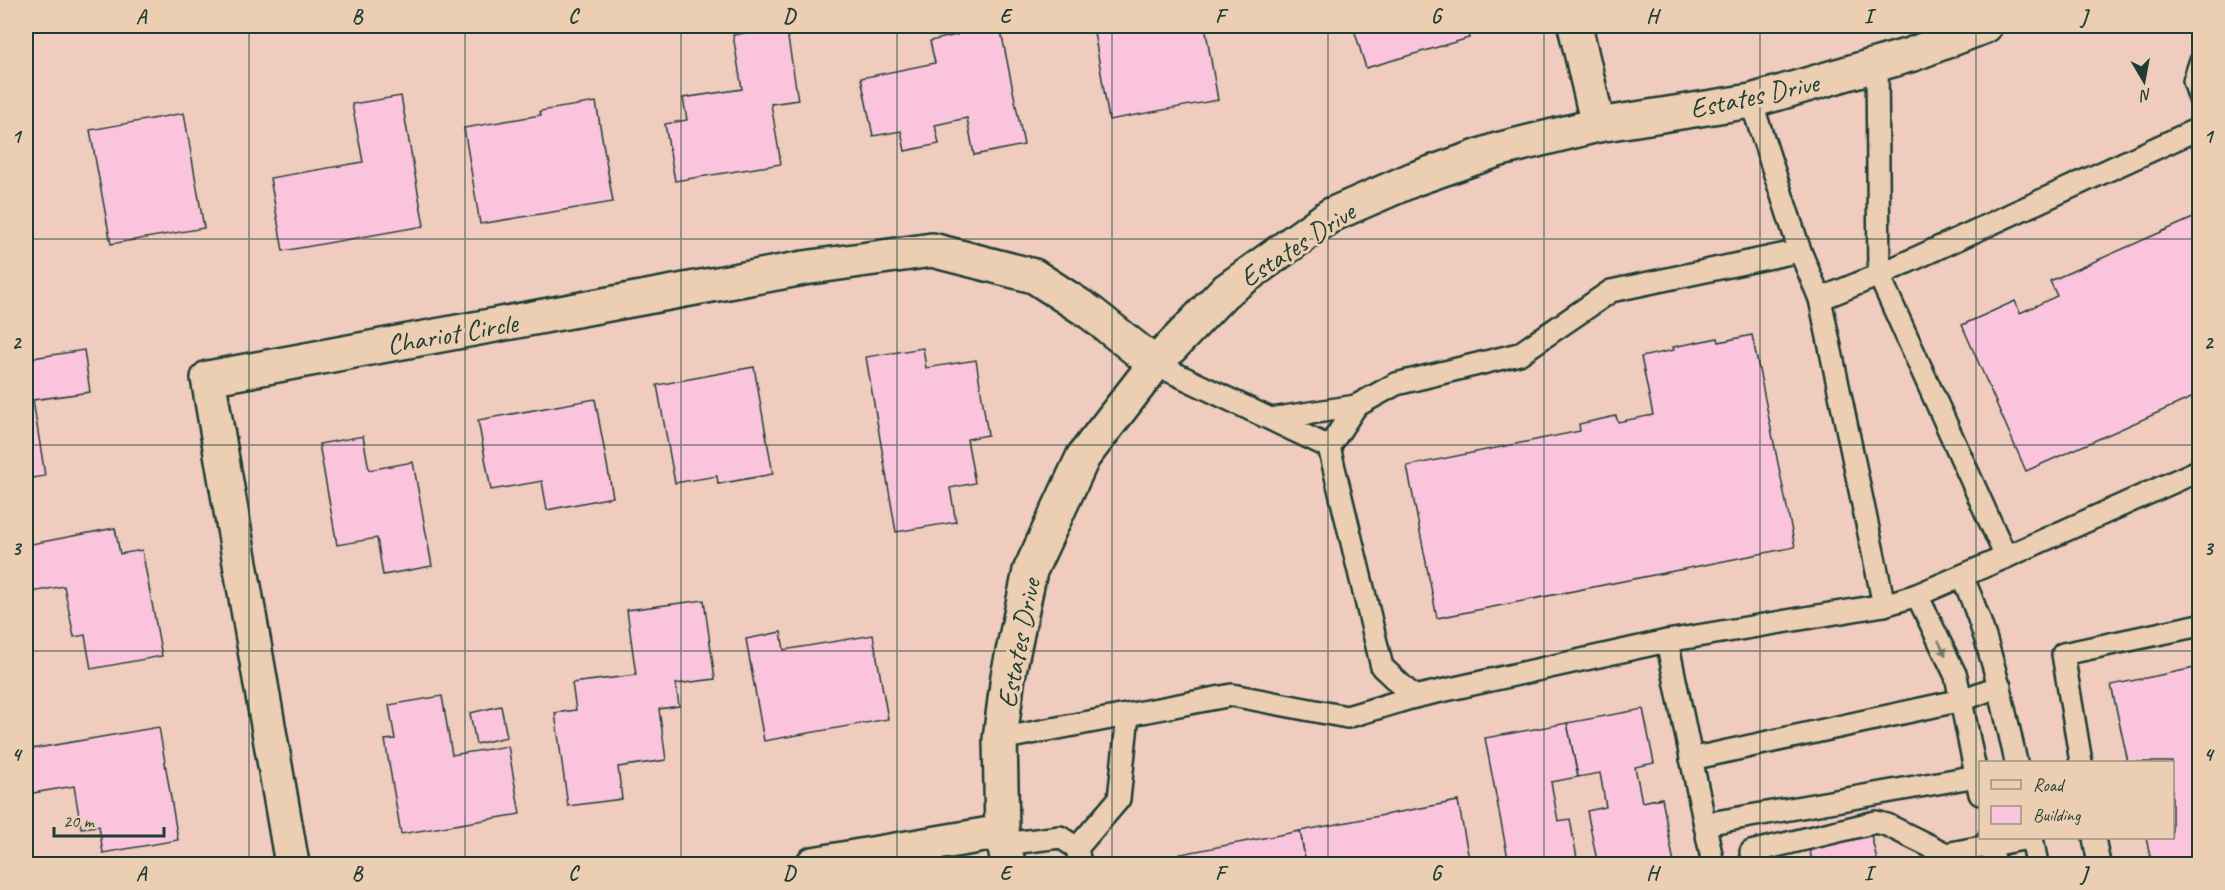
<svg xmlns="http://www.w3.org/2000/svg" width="2225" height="890" font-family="Caveat,sans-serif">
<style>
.building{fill:#fbc4dd;stroke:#1f3d34;stroke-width:1.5}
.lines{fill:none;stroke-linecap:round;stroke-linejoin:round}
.service-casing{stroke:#1f3d34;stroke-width:26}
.minor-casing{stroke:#1f3d34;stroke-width:38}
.tertiary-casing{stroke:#1f3d34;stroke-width:38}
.service{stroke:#eccfb2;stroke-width:21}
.minor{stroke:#eccfb2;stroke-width:33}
.tertiary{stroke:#eccfb2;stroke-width:33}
.oneway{fill:#7b7f6d}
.grid{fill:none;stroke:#1f3d34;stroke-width:1.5;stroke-opacity:0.55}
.labels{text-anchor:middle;stroke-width:6;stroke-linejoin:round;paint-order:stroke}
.street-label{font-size:28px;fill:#1f3d34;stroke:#eccfb2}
.neatline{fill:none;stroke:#1f3d34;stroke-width:2}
.grid-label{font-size:20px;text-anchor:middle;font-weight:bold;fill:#1f3d34}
</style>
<rect width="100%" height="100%" fill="#f0ccbf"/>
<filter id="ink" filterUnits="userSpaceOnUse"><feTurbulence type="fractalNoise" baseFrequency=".0167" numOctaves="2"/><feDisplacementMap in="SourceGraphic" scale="12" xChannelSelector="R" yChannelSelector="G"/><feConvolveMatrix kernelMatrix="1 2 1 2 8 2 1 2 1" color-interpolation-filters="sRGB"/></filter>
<g filter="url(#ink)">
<g class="building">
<polygon points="786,26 798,100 771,104 781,164 675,181 665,124 687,120 683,98 742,89 733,35"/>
<polygon points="956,26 1000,26 1024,145 974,155 967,118 935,125 939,144 905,151 901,131 873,136 861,78 935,63 930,41 957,35"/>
<polygon points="1093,26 1205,26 1218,100 1109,120"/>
<polygon points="1353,26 1466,26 1469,38 1366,68"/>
<polygon points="401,96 424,226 283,251 270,178 363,162 352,104"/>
<polygon points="596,102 613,202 480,224 464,128 541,115 540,111"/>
<polygon points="184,113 204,228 111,244 90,130"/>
<polygon points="2200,215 2200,394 2026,471 1962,325 2015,301 2020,313 2057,296 2050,281"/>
<polygon points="1752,335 1795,547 1437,618 1407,466 1580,431 1579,424 1616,416 1618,422 1653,415 1641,357 1674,350 1673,347 1718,338 1719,342"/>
<polygon points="923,348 926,368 976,360 988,435 967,439 975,483 950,488 956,522 896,532 866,357"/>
<polygon points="84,350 90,392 33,400 45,476 26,479 26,359"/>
<polygon points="754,367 773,474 718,484 717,476 675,483 657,385"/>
<polygon points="595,399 613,497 547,510 542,481 491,490 478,420"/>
<polygon points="363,436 369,470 413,462 432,566 383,575 377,538 337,545 319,444"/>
<polygon points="115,528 120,554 142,550 162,656 91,669 85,635 74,637 64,586 26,593 26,545"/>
<polygon points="704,600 715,679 676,684 679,706 659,709 666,760 618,767 622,799 568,806 555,713 576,710 572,683 636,675 627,610"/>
<polygon points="781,632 784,650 873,635 888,719 764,741 746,639"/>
<polygon points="2200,667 2200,864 2152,864 2146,838 2172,838 2172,762 2128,762 2111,685"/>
<polygon points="442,696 452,755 508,746 520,814 401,834 385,740 395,739 389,705"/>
<polygon points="501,706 507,737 476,744 470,713"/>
<polygon points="1643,709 1654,763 1635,767 1642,802 1662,798 1674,864 1605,864 1604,859 1597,861 1587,811 1606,807 1600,773 1578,777 1567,723"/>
<polygon points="1567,723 1578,777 1551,782 1558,821 1570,819 1578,864 1509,864 1485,738"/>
<polygon points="159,727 178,840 103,853 99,826 81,828 74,786 27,794 26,750"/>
<polygon points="1458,801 1470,864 1306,864 1300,831"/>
<polygon points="1300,831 1306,864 1156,864 1155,859"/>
<polygon points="1870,831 1878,864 1813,864 1808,845"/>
</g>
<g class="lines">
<defs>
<g id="service">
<polyline points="2200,63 2194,81 2200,99"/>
<polyline points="1877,65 1879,275 2006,557"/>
<polyline points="1820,299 1879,275 2200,128"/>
<polyline points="1155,364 1329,447 1382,667 1414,697"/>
<polyline points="1271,419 1356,406"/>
<polyline points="1329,447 1356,406 1396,384 1519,354 1611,291 1800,251"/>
<path d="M1962,576C1989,636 2002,698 2016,762"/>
<polyline points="1917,595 1956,676 1980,794"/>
<polyline points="1884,605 1917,595 2006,557 2200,470"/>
<polyline points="1667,641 1713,864"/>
<polyline points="1000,739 1232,695 1347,717 1414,697 1667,641 1884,605 1820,299 1800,251 1751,101"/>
<polyline points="1691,759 1962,700 2000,686"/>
<polyline points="2081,762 2063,654 2200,625"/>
<polyline points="1705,824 1977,776"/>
<polyline points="1989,838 1995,864"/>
<polyline points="2032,838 2037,864"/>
<polyline points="2094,838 2099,864"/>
<polyline points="1004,844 1060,837 1077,848 1080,864"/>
<polyline points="1077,848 1119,799 1128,715"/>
<polyline points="1754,864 1751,852 1876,822 1887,825 1946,854 2028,838"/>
</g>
<g id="minor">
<polyline points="1575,26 1598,125"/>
<polyline points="292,864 208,378 804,268 932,250 1034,276 1091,313 1155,364"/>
<polyline points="813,864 1002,832"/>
</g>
<polyline id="tertiary" points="1008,864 1002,832 1000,739 1008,676 1030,571 1083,457 1155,364 1224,292 1331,215 1414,179 1497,150 1598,125 1751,101 1913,54 1985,26"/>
</defs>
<use href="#service" class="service-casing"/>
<use href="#minor" class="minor-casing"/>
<use href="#tertiary" class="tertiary-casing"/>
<use href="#service" class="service"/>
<use href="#minor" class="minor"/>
<use href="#tertiary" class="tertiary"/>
</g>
<defs><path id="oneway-solid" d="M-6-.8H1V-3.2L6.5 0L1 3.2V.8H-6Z" transform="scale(1.5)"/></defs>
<use class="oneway" href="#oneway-solid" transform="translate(1942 648) rotate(64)"/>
</g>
<path class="grid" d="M249,26V864M465,26V864M681,26V864M897,26V864M1112,26V864M1328,26V864M1544,26V864M1760,26V864M1976,26V864M26,239H2200M26,445H2200M26,651H2200"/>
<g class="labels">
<g class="street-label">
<text transform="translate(1754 95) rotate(-12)" y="10">Estates Drive</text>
<text transform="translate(1297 244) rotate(-33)" y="10">Estates Drive</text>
<text transform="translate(452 333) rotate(-10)" y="10">Chariot Circle</text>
<text transform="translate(1018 643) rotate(-79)" y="10">Estates Drive</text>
</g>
</g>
<rect width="2225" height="890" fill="none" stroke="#eccfb2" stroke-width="66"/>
<rect x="1979" y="761" width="195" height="78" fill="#eccfb2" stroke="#9a9580" stroke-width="1.5"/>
<rect x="1991" y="780" width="30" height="9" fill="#eccfb2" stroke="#9a9580" stroke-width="1.5"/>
<text x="2033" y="791" font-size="18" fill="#1f3d34">Road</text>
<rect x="1991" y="806" width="30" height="18" fill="#fbc4dd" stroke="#9a9580" stroke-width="1.5"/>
<text x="2033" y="821" font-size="18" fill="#1f3d34">Building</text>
<g transform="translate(2144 81) rotate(170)" stroke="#eccfb2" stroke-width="4.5" paint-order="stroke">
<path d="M0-4.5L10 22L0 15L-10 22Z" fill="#1f3d34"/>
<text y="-9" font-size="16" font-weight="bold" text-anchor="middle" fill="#1f3d34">N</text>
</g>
<path d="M54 827v9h110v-9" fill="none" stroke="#1f3d34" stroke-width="3"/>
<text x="63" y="827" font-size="18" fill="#1f3d34" stroke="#eccfb2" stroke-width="4.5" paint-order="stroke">20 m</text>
<rect x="33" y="33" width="2159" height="824" class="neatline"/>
<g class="grid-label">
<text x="141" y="23">A</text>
<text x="357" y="23">B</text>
<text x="573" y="23">C</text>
<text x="789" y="23">D</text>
<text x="1005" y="23">E</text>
<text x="1220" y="23">F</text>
<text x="1436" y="23">G</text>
<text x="1652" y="23">H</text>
<text x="1868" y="23">I</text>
<text x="2084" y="23">J</text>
<text x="16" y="143">1</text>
<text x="2208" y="143">1</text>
<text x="16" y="349">2</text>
<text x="2208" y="349">2</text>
<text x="16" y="555">3</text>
<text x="2208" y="555">3</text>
<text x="16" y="761">4</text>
<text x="2208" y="761">4</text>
<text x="141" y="880">A</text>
<text x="357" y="880">B</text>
<text x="573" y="880">C</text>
<text x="789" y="880">D</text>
<text x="1005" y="880">E</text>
<text x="1220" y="880">F</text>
<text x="1436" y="880">G</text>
<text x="1652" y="880">H</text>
<text x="1868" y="880">I</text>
<text x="2084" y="880">J</text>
</g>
</svg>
